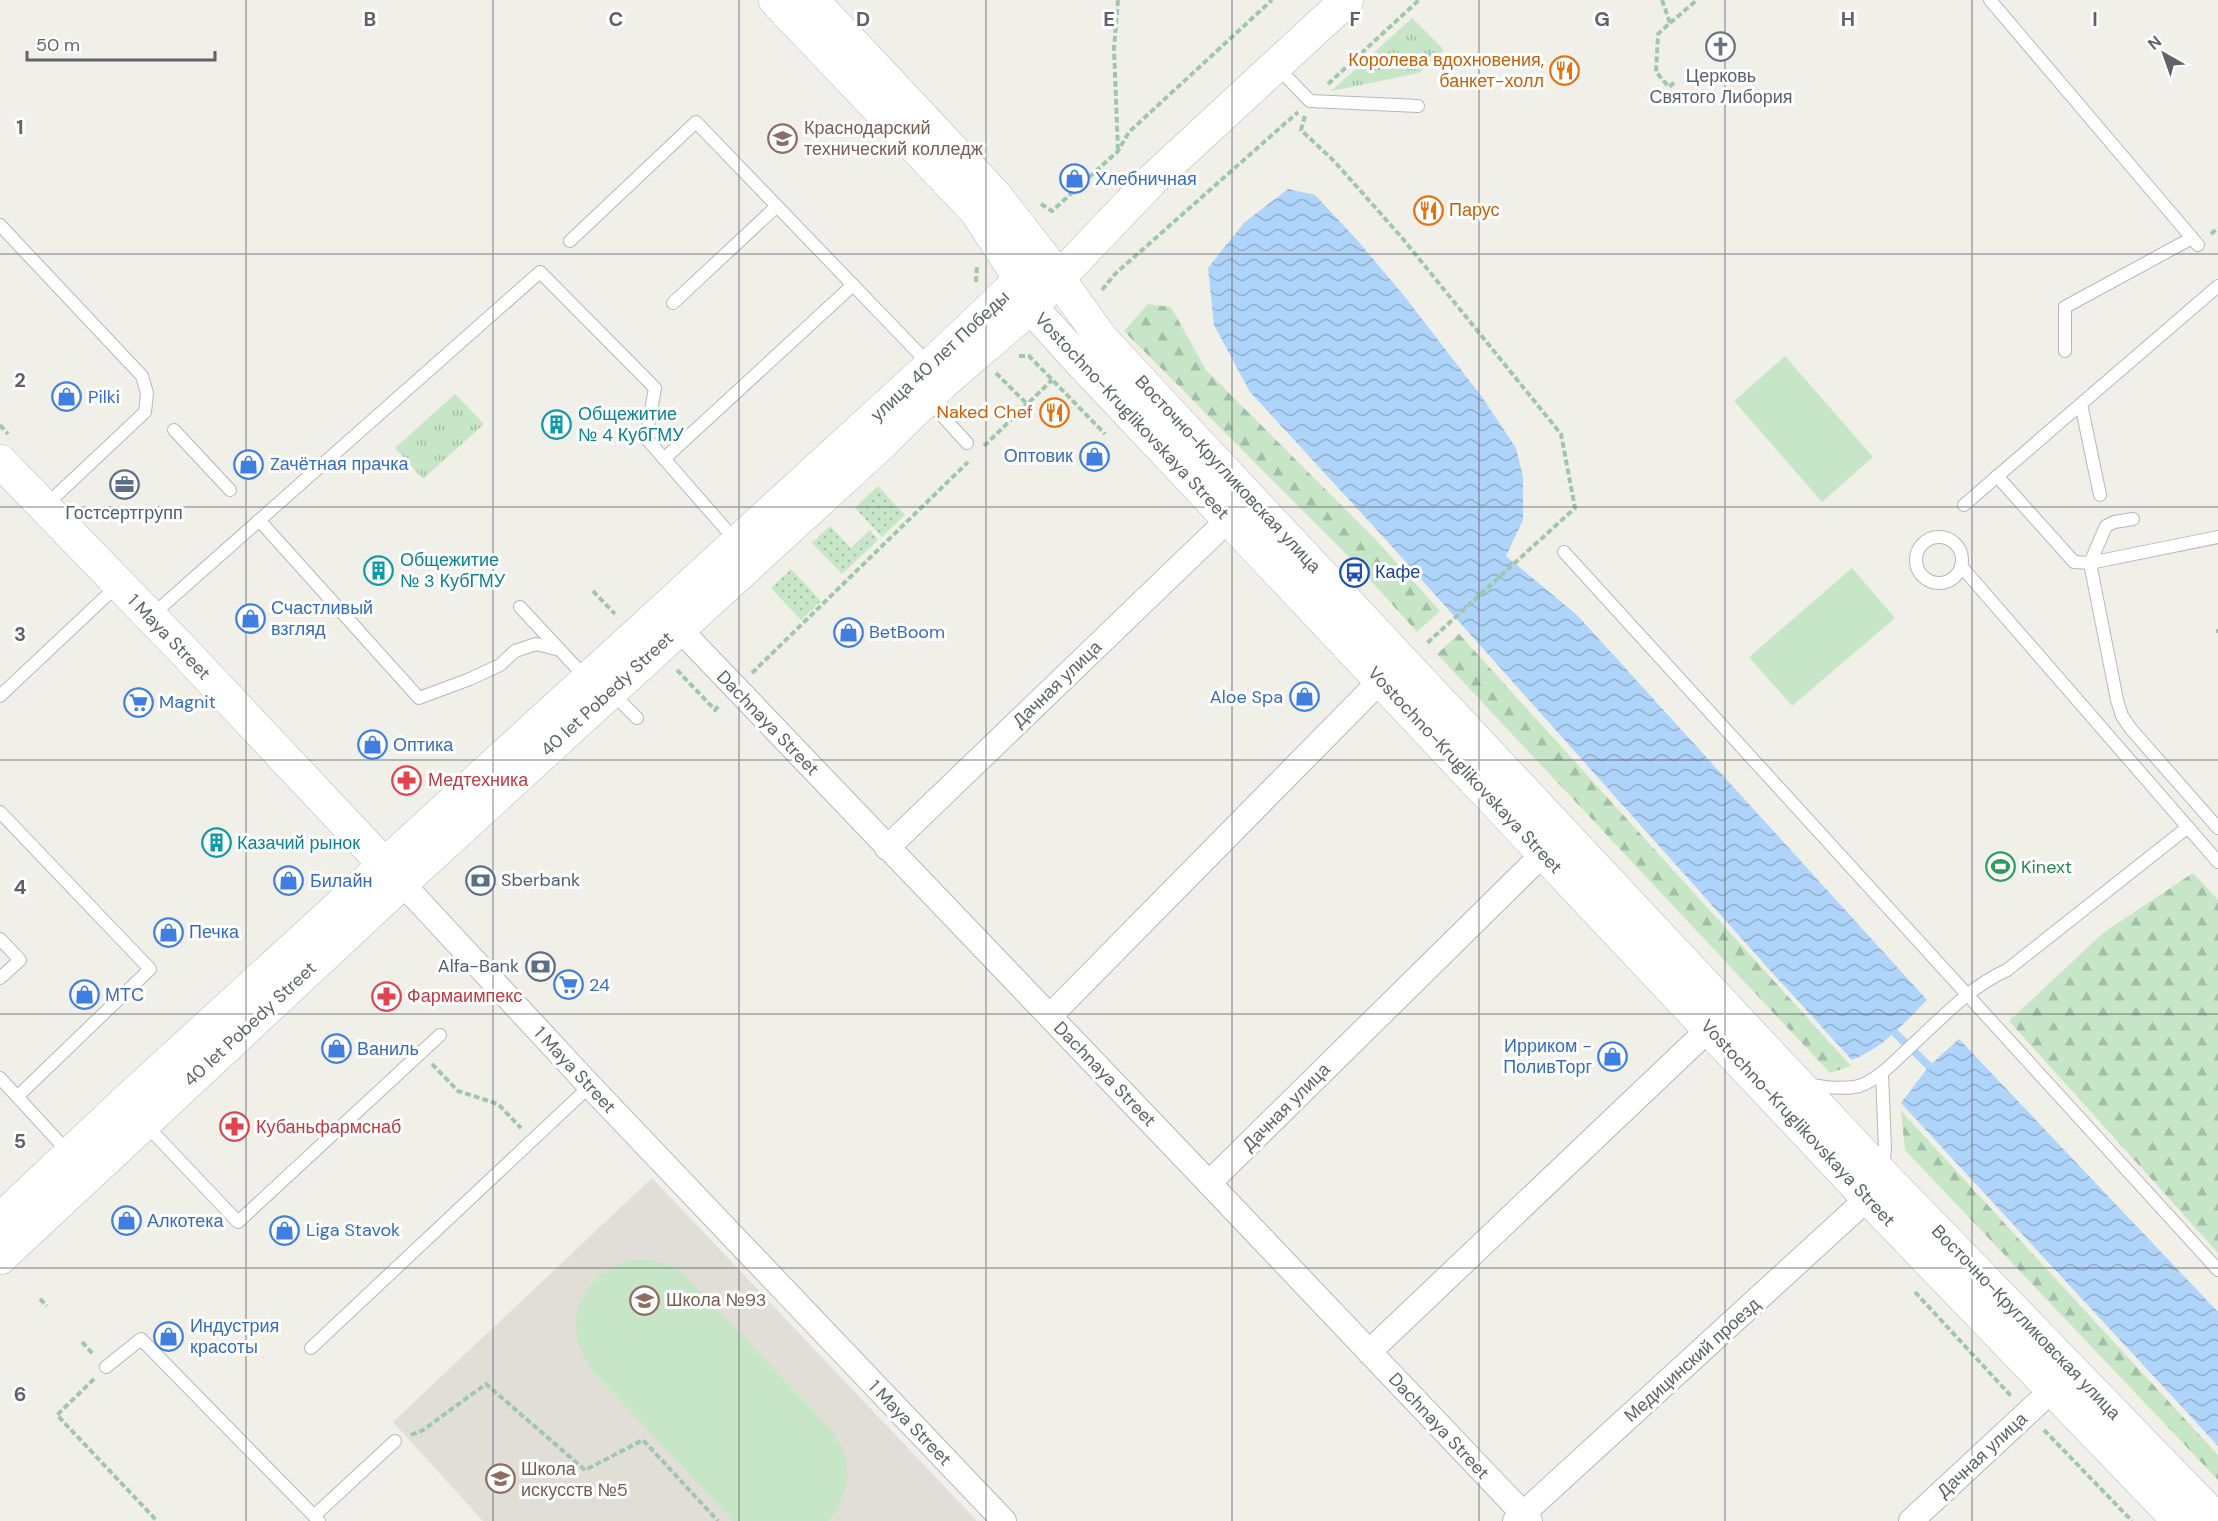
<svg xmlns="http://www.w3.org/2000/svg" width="2218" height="1521" font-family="'DM Sans',sans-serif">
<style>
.education{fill:#e0ded6}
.grass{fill:url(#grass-dots)}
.forest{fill:url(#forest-firs)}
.park{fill:url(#park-tufts)}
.pitch{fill:#c7e6c8}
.water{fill:url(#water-waves)}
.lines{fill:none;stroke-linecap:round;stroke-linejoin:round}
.stream{stroke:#aed4fa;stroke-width:8}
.lane-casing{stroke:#b5b7bb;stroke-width:14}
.street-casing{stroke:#b5b7bb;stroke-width:26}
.secondary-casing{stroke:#b6b9be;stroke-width:34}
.path{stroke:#a0c7ae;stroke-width:4;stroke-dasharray:6 3;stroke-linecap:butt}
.lane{stroke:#fff;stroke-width:12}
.street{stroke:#fff;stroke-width:24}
.secondary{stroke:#fff;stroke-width:33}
.grid{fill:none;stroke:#5f6267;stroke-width:1.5;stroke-opacity:0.55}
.labels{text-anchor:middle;stroke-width:6;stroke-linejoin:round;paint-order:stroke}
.food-label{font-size:18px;fill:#c56008;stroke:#fff;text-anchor:end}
.worship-label{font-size:18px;fill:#5b616d;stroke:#fff}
.education-label{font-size:18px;fill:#785e54;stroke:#fff;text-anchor:start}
.shop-label{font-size:18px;fill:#366cbe;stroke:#fff;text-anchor:start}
.street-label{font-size:18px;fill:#5f6267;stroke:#fff}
.culture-label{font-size:18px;fill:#0d838f;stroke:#fff;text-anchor:start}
.service-label{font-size:18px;fill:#4e5e75;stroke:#fff}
.transit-label{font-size:18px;fill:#164399;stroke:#fff;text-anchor:start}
.health-label{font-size:18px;fill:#be3a42;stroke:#fff;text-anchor:start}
.leisure-label{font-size:18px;fill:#27864d;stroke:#fff;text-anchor:start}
.grid-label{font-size:20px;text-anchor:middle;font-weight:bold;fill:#5f6267;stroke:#fff;stroke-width:6;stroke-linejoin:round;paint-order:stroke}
</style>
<defs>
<pattern id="grass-dots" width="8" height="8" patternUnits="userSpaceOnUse" patternTransform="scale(1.5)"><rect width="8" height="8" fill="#c7e6c8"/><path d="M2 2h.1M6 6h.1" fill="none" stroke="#a5bea6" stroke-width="1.8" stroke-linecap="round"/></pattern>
<pattern id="forest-firs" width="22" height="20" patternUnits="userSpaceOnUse" patternTransform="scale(1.5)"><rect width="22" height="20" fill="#c7e6c8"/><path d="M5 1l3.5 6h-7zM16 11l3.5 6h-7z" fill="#a5bea6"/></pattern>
<pattern id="park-tufts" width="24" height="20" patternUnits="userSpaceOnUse" patternTransform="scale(1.5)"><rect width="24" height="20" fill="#c7e6c8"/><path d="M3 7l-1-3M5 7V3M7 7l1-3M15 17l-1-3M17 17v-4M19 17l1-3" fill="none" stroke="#a5bea6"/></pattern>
<pattern id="water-waves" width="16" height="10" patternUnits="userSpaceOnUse" patternTransform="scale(1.5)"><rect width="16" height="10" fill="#aed4fa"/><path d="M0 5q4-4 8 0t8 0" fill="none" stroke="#91afce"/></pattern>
</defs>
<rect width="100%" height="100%" fill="#f0efe8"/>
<polygon class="education" points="652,1178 977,1521 483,1521 393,1422"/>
<g class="grass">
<polygon points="878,486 905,515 882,537 855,508"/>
<polygon points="830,526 851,548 870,530 878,540 842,574 812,543"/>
<polygon points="791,569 821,601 801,620 771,588"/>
</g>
<g class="forest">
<polygon points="1148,304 1171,307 1206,370 1377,541 1440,611 1417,632 1354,562 1124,331"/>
<polygon points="1459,634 1851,1066 1830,1073 1437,654"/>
<polygon points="2193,873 2218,900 2218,1253 2009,1021 2103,933"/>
<polygon points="1901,1111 2218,1455 2218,1480 1905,1150"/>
</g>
<g class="park">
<polygon points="1412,18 1444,50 1419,73 1331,91"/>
<polygon points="455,394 484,424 423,479 395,448"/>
</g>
<g class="pitch">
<polygon points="1785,356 1873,457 1822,502 1734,401"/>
<polygon points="1852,568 1895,618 1792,706 1749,657"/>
<path d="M629,1260C649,1258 665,1261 682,1272L832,1431C854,1460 852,1493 828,1521H733L592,1370C559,1326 579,1277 629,1260Z"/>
</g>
<g class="water">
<path d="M1288,189L1315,195L1358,241L1405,297L1482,397L1516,448L1523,477V520L1506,556L1577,615L1927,1000C1904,1023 1883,1048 1852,1060L1768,968L1387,541L1250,392L1214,325L1208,268L1244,223Z"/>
<polygon points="1959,1039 2218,1312 2218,1446 1901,1103 1929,1066"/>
</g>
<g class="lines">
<polyline class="stream" points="1895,1033 1929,1066"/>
<defs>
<g id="lane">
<polyline points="1990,0 2198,245"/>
<polyline points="1276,66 1310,101 1418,106"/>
<polyline points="0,225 142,376 147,393 145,412 45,506"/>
<polyline points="570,241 696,122 930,365"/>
<polyline points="673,303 777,206"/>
<polyline points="2065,351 2065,307 2192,238"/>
<polyline points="928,400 967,443"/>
<polyline points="174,430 230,490"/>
<polyline points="664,459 853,285"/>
<polyline points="1997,476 2074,562 2090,563 2106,526 2114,522 2133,519"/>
<polyline points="2100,495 2081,404 2218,286"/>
<polyline points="1964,505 2081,404"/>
<polyline points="259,520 419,698 470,679 500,665 515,651 536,644 560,650"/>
<polyline points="2218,537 2090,563 2117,700 2122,716 2131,729 2218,828"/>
<circle cx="1939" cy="560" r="23"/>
<polyline points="1564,552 2218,1270"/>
<polyline points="1961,566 2218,862"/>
<polyline points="520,607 586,678"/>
<polyline points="151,616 540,272 655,388 646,438 736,541"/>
<polyline points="611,692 637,718"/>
<polyline points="0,696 119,584"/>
<polyline points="0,812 150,969 18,1096"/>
<polyline points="0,939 20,960 0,978"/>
<polyline points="1882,1073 1885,1149 1883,1167"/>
<polyline points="0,1078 69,1153"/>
<path d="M1808,1084C1822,1087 1839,1089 1854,1087C1873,1085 1896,1060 1910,1047C1940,1020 1969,987 2007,970L2188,827"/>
<polyline points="146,1125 238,1222 440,1035"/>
<polyline points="311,1348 590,1086"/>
<polyline points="106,1367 141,1339 319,1521"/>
<polyline points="314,1516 395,1441"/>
</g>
<g id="street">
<polyline points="668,617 1209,1183 1530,1521"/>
<polyline points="887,848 1228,520"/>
<polyline points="402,883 590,1086 1004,1521"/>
<polyline points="1050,1016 1381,680"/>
<polyline points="1209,1183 1543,854"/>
<polyline points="1369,1352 1709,1029"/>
<polyline points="1515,1521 1868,1198"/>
<polyline points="1911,1521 2053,1389"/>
</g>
<g id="secondary">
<polyline points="775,0 976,211 1021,280 1031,307 1077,358 1868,1198 2179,1521"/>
<polyline points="812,0 995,195 1044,258 1101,338 1173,416 1882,1174 2218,1521"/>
<polyline points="0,461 179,646 399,880"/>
<polyline points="0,1220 125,1102 930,366 1036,265"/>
<polyline points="0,1258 402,883 879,446 945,381 1031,307 1151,181 1347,0"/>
</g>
</defs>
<use href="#lane" class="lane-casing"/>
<use href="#street" class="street-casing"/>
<use href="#secondary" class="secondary-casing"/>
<g class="path">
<polyline points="1118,0 1114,48 1118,151"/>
<polyline points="1662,0 1670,23 1658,34 1656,72 1669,87 1675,82"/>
<polyline points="1670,23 1697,0"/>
<polyline points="1328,84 1419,0"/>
<polyline points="1305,116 1301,130 1335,162 1403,239 1561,434 1575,508 1426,644"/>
<polyline points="1041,204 1052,211 1118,151 1129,132 1272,0"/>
<polyline points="2211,234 2218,228"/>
<polyline points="976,282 977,266"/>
<polyline points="1102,290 1115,274 1298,112"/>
<polyline points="1019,356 1029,356 1105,434"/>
<polyline points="996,373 1027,404"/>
<polyline points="0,425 8,434"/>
<polyline points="984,446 1052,380"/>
<polyline points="593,591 615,614"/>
<polyline points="2216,631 2218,631"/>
<polyline points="677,670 715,710 719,705"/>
<polyline points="752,673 968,462"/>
<polyline points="432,1064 458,1091 498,1104 521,1128"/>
<polyline points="1915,1292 2012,1397"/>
<polyline points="40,1299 47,1306"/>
<polyline points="82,1342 94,1355"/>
<polyline points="94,1379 57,1415 157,1521"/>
<polyline points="2044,1430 2132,1521"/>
<polyline points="411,1435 423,1430 486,1384 585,1470 643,1440 718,1521"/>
</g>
<use href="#lane" class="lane"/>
<use href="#street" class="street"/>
<use href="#secondary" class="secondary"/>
</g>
<path class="grid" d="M246,0V1521M493,0V1521M739,0V1521M986,0V1521M1232,0V1521M1479,0V1521M1725,0V1521M1972,0V1521M0,254H2218M0,507H2218M0,760H2218M0,1014H2218M0,1268H2218"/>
<defs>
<symbol id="church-ring" viewBox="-11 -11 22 22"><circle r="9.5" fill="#fff" stroke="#6b7280" stroke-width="1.5"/><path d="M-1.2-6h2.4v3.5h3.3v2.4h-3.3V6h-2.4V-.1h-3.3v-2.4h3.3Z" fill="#6b7280"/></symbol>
<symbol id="restaurant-ring" viewBox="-11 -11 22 22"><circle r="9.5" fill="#fff" stroke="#e8710a" stroke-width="1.5"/><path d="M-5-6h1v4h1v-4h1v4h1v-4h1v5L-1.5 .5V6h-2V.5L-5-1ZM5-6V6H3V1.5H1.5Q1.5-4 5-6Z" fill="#e8710a"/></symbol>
<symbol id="university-ring" viewBox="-11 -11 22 22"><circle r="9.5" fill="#fff" stroke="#8d6e63" stroke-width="1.5"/><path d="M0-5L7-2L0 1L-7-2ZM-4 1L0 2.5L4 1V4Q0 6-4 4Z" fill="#8d6e63"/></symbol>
<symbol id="shop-ring" viewBox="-11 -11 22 22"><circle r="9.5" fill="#fff" stroke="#3f7fe0" stroke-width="1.5"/><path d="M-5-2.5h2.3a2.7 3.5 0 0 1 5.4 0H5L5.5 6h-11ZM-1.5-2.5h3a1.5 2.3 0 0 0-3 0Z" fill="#3f7fe0"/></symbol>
<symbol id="building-ring" viewBox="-11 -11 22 22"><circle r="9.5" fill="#fff" stroke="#0f9aa8" stroke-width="1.5"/><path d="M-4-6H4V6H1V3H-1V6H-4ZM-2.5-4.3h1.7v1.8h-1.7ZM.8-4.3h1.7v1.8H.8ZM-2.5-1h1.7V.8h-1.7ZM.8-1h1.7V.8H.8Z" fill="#0f9aa8"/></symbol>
<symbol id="office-ring" viewBox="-11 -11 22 22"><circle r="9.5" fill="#fff" stroke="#5c6f8a" stroke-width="1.5"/><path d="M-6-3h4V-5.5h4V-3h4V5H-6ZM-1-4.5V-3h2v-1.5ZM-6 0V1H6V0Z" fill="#5c6f8a"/></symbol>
<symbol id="bus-ring" viewBox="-11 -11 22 22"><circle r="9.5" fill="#fff" stroke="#1a4fb4" stroke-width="1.5"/><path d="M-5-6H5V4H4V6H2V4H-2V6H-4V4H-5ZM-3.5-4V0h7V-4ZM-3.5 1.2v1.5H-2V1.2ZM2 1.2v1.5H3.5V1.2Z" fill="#1a4fb4"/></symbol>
<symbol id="supermarket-ring" viewBox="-11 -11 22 22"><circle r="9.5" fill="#fff" stroke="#3f7fe0" stroke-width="1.5"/><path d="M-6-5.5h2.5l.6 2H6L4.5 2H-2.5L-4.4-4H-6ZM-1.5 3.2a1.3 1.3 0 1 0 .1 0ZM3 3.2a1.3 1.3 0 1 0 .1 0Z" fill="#3f7fe0"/></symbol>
<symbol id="pharmacy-ring" viewBox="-11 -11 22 22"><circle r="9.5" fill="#fff" stroke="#e0444e" stroke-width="1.5"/><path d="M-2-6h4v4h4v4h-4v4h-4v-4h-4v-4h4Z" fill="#e0444e"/></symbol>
<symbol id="stadium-ring" viewBox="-11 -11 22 22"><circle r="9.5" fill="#fff" stroke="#2e9e5b" stroke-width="1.5"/><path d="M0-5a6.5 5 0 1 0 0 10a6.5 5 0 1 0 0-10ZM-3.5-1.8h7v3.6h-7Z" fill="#2e9e5b"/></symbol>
<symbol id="bank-ring" viewBox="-11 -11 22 22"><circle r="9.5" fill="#fff" stroke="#5c6f8a" stroke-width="1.5"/><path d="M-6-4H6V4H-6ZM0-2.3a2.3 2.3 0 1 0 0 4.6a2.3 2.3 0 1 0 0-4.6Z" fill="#5c6f8a"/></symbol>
<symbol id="school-ring" viewBox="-11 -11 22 22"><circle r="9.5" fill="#fff" stroke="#8d6e63" stroke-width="1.5"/><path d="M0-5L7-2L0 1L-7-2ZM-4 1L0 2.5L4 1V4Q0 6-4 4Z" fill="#8d6e63"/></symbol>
</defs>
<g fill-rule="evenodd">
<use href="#church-ring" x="1704" y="30" width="33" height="33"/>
<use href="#restaurant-ring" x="1548" y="54" width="33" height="33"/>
<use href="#university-ring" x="766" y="122" width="33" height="33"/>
<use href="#shop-ring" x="1058" y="162" width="33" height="33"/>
<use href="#restaurant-ring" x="1412" y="194" width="33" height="33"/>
<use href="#shop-ring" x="50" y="380" width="33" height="33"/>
<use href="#restaurant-ring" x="1038" y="396" width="33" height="33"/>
<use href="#building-ring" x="540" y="408" width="33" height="33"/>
<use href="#shop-ring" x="1078" y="440" width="33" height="33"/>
<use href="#shop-ring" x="232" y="448" width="33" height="33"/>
<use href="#office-ring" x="108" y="468" width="33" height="33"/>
<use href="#building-ring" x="362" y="554" width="33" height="33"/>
<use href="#bus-ring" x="1338" y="556" width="33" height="33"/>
<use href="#shop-ring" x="234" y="602" width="33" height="33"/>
<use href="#shop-ring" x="832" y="616" width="33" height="33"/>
<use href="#shop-ring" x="1288" y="680" width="33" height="33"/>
<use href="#supermarket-ring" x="122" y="686" width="33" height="33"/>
<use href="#shop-ring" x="356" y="728" width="33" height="33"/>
<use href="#pharmacy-ring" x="390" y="764" width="33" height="33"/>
<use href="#building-ring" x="200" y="826" width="33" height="33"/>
<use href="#stadium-ring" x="1984" y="850" width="33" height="33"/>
<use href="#bank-ring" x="464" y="864" width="33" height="33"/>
<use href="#shop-ring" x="272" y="864" width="33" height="33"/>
<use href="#shop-ring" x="152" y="916" width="33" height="33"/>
<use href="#bank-ring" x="524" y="950" width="33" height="33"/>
<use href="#supermarket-ring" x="552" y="968" width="33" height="33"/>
<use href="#shop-ring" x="68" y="978" width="33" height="33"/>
<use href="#pharmacy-ring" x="370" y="980" width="33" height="33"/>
<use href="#shop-ring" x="320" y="1032" width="33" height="33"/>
<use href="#shop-ring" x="1596" y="1040" width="33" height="33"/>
<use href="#pharmacy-ring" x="218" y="1110" width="33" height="33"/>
<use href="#shop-ring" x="110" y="1204" width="33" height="33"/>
<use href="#shop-ring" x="268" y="1214" width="33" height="33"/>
<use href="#school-ring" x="628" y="1284" width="33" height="33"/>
<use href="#shop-ring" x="152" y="1320" width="33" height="33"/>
<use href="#school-ring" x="484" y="1462" width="33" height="33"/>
</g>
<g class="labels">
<g class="food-label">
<text x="1544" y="66">Королева вдохновения,<tspan x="1544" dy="21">банкет-холл</tspan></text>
<text x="1449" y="216" text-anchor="start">Парус</text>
<text x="1033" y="418">Naked Chef</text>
</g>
<g class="worship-label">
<text x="1721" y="82">Церковь<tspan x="1721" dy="21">Святого Либория</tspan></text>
</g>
<g class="education-label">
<text x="804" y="134">Краснодарский<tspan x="804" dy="21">технический колледж</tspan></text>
<text x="666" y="1306">Школа №93</text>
<text x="521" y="1475">Школа<tspan x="521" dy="21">искусств №5</tspan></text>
</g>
<g class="shop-label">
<text x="1095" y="185">Хлебничная</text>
<text x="88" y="403">Pilki</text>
<text x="1073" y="462" text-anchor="end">Оптовик</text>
<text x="270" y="470">Zачётная прачка</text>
<text x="271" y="614">Счастливый<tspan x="271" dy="21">взгляд</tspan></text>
<text x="869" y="638">BetBoom</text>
<text x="1283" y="703" text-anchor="end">Aloe Spa</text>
<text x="159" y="708">Magnit</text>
<text x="393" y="751">Оптика</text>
<text x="310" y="887">Билайн</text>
<text x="189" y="938">Печка</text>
<text x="589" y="991">24</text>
<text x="105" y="1001">МТС</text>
<text x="1592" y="1052" text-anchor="end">Ирриком -<tspan x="1592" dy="21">ПоливТорг</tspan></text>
<text x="357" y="1055">Ваниль</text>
<text x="147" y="1227">Алкотека</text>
<text x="306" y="1236">Liga Stavok</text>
<text x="190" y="1332">Индустрия<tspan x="190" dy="21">красоты</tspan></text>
</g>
<g class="street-label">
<text transform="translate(940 356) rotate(-43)" y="6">улица 40 лет Победы</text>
<text transform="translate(1132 416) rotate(47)" y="6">Vostochno-Kruglikovskaya Street</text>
<text transform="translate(1228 474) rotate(47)" y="6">Восточно-Кругликовская улица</text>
<text transform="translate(169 637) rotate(46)" y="6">1 Maya Street</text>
<text transform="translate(1057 684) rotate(-44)" y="6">Дачная улица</text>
<text transform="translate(607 694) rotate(-43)" y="6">40 let Pobedy Street</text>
<text transform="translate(768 723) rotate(46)" y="6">Dachnaya Street</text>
<text transform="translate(1465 770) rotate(47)" y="6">Vostochno-Kruglikovskaya Street</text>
<text transform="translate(250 1024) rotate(-43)" y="6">40 let Pobedy Street</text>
<text transform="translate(575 1070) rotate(47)" y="6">1 Maya Street</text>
<text transform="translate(1105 1074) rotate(46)" y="6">Dachnaya Street</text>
<text transform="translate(1286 1107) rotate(-45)" y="6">Дачная улица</text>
<text transform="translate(1798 1123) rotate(47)" y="6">Vostochno-Kruglikovskaya Street</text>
<text transform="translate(2026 1322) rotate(46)" y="6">Восточно-Кругликовская улица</text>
<text transform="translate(1692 1360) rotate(-42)" y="6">Медицинский проезд</text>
<text transform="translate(910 1423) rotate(46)" y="6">1 Maya Street</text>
<text transform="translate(1439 1426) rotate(47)" y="6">Dachnaya Street</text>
<text transform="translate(1982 1455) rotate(-43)" y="6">Дачная улица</text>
</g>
<g class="culture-label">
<text x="578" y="420">Общежитие<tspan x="578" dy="21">№ 4 КубГМУ</tspan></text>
<text x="400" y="566">Общежитие<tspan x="400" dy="21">№ 3 КубГМУ</tspan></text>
<text x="237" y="849">Казачий рынок</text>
</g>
<g class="service-label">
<text x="124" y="519">Гостсертгрупп</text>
<text x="501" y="886" text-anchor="start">Sberbank</text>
<text x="519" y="972" text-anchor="end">Alfa-Bank</text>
</g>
<g class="transit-label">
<text x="1375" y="578">Кафе</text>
</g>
<g class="health-label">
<text x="428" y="786">Медтехника</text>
<text x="407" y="1002">Фармаимпекс</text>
<text x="256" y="1133">Кубаньфармснаб</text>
</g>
<g class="leisure-label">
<text x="2021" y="873">Kinext</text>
</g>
</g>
<g class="grid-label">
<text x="370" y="26">B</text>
<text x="616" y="26">C</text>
<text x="863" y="26">D</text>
<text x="1109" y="26">E</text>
<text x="1355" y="26">F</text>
<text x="1602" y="26">G</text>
<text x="1848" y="26">H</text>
<text x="2095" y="26">I</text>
<text x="20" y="134">1</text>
<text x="20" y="387">2</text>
<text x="20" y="641">3</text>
<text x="20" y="894">4</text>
<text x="20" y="1148">5</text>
<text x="20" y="1401">6</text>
</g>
<g transform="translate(2164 54) rotate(320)" stroke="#ffffff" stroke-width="4.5" paint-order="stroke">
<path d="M0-4.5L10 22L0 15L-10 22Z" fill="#5f6267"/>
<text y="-9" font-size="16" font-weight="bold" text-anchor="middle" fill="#5f6267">N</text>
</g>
<path d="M27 51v9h188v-9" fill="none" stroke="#5f6267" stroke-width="3"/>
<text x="36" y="51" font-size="18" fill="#5f6267" stroke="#ffffff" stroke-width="4.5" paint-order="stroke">50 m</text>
</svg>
